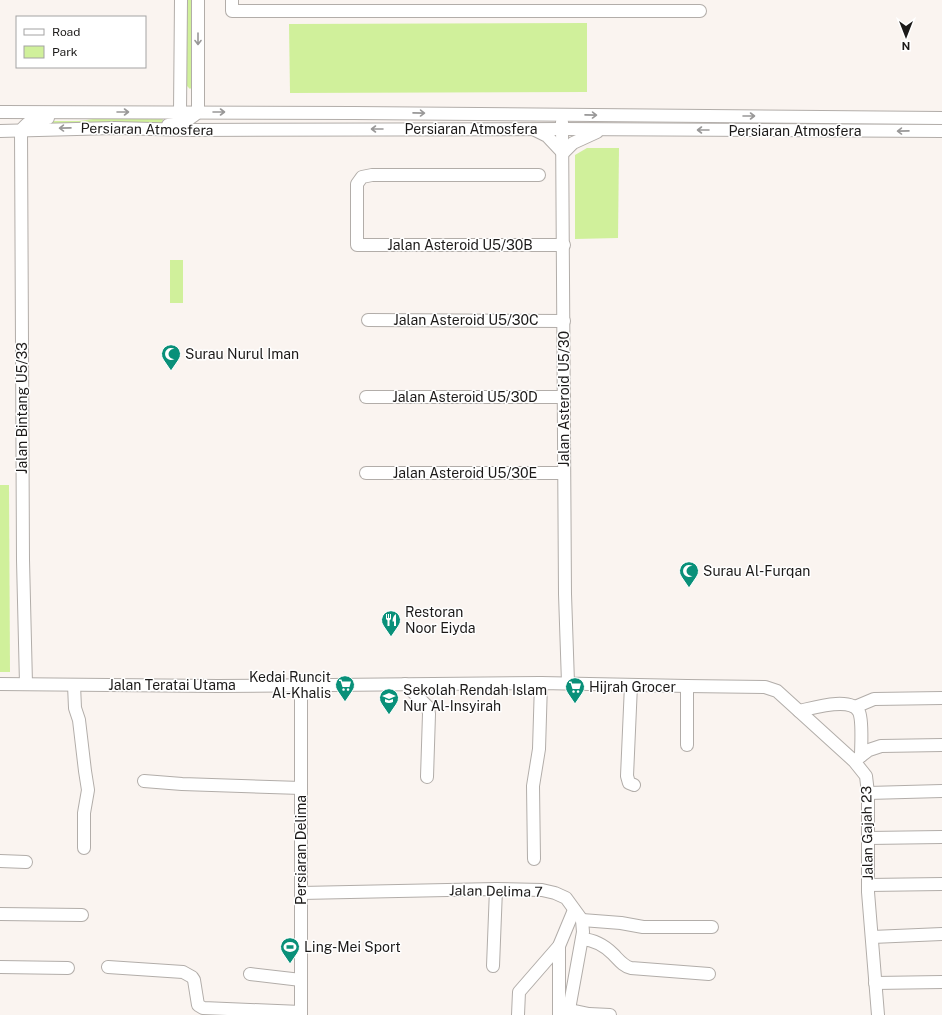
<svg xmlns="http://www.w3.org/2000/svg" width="942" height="1015" font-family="'Public Sans',sans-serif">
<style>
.green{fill:#d0f09b}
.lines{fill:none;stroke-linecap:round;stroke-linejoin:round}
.minor-casing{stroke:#b2ada9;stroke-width:14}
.minor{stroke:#fff;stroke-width:12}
.oneway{stroke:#999898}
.labels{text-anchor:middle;stroke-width:3;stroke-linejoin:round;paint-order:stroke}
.street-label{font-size:14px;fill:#1c1a19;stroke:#fff}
.poi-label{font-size:14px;fill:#1c1a19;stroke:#fff;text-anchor:start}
</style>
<rect width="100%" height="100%" fill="#faf4f0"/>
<g class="green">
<polygon points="187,0 193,0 193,86 190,89 187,86"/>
<polygon points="587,23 587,92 290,93 289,24"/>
<polygon points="107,117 162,118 163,120 161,124 35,125 40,121 79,121"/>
<polygon points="587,148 619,148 618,238 575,239 575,155"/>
<rect x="170" y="260" width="13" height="43"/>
<polygon points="0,485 9,485 10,672 0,672"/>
</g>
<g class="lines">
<defs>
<g id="minor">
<polyline points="232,0 232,11 700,11"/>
<polyline points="0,112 354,113 942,118"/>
<polyline points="180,112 181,0"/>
<polyline points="562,122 565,594 568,683"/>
<path d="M168,125C182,123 188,121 198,112V0"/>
<polyline points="535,130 547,136 563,153 573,143 597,132"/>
<polyline points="0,131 115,128 189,130 563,129 942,131"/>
<polyline points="539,175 372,175 362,177 357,184 357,245 564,245"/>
<polyline points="368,320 564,321"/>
<polyline points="366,397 564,397"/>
<polyline points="366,473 564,473"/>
<polyline points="0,684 218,686 541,683 687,686 765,687 777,691 854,761 866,776 868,793 868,892 878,1015"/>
<path d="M26,684L23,560L21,131C27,121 36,119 48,118"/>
<polyline points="405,684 428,707 429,714 427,777"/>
<polyline points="74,685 75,708 79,720 85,771 88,790 84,813 84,848"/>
<polyline points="301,685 301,1015"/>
<polyline points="631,685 627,776 629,783 634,785"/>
<polyline points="855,707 874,699 942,698"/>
<path d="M799,711C813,708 851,696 859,712C863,721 861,746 861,756"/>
<polyline points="687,745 687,686"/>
<polyline points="857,759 869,750 881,746 942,745"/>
<polyline points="144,781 182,784 301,788"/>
<polyline points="868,793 942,791"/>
<polyline points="868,838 942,837"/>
<polyline points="534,859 533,786 539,749 541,683"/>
<polyline points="0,861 26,862"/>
<polyline points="868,885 942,884"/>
<polyline points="301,893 496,889 542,890 555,893 566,898 582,920 583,932 568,1015"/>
<polyline points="0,914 82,915"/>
<polyline points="582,920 621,923 643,927 712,927"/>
<polyline points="872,937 942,934"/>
<path d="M582,939C595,940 604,945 613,954C619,960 623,966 631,968L709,974"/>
<polyline points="559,946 559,1015"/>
<polyline points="493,966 496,889"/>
<polyline points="0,967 68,968"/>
<polyline points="108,967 183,972 192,977 194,980 198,1005 203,1008 301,1012"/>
<polyline points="250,974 301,980"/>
<polyline points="875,983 942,982"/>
<polyline points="570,1010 589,1014 610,1015"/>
<polyline points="518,1015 519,992 559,946 574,910"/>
</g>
</defs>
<use href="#minor" class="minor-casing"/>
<use href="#minor" class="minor"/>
</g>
<defs><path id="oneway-shaft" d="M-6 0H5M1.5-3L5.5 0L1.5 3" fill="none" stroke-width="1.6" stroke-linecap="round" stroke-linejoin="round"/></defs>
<g class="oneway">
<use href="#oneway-shaft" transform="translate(198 39) rotate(90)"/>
<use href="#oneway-shaft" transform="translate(123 112)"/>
<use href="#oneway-shaft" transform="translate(219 112)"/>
<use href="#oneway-shaft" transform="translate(419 113) rotate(1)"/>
<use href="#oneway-shaft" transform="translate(591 115) rotate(1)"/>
<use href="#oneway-shaft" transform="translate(749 116)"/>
<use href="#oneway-shaft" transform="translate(65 128) rotate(179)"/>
<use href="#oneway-shaft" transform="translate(377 129) rotate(180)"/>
<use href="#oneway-shaft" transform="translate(703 130) rotate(-180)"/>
<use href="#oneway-shaft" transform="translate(903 131) rotate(179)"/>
</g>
<defs>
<symbol id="mosque-pin" viewBox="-11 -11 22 30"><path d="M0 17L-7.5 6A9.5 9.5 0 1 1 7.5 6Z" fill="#099079" stroke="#fff"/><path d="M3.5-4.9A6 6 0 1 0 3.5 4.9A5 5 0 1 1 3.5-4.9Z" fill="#fff"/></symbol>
<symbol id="restaurant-pin" viewBox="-11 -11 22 30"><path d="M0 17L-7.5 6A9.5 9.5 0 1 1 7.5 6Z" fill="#099079" stroke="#fff"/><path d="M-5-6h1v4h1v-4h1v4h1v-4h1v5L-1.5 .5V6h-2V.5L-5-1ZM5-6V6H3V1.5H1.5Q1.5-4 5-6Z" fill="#fff"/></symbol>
<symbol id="supermarket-pin" viewBox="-11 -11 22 30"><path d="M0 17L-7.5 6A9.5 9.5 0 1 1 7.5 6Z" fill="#099079" stroke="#fff"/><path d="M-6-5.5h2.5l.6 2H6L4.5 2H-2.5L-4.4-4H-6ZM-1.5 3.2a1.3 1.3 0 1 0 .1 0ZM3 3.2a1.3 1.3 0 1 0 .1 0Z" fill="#fff"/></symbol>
<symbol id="school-pin" viewBox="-11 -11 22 30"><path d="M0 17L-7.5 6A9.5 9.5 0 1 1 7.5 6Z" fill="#099079" stroke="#fff"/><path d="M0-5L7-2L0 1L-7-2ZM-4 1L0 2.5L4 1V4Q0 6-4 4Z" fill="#fff"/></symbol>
<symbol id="stadium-pin" viewBox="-11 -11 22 30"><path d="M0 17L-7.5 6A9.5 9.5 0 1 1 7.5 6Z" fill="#099079" stroke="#fff"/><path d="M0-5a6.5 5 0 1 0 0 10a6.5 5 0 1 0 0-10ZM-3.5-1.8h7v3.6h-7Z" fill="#fff"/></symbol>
</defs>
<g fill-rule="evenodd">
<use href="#mosque-pin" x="160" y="343" width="22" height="30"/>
<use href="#mosque-pin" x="678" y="560" width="22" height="30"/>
<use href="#restaurant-pin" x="380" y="609" width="22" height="30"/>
<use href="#supermarket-pin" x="334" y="674" width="22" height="30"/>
<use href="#supermarket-pin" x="564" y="676" width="22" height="30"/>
<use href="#school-pin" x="378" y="687" width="22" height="30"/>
<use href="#stadium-pin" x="279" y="936" width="22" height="30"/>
</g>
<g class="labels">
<g class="street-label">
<text transform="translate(147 129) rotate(1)" y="5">Persiaran Atmosfera</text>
<text x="471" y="134">Persiaran Atmosfera</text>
<text x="795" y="136">Persiaran Atmosfera</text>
<text x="460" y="250">Jalan Asteroid U5/30B</text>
<text x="466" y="325">Jalan Asteroid U5/30C</text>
<text x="465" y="402">Jalan Asteroid U5/30D</text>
<text transform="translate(564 399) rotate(-90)" y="5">Jalan Asteroid U5/30</text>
<text transform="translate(22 408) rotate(-90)" y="5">Jalan Bintang U5/33</text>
<text x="465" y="478">Jalan Asteroid U5/30E</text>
<text x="172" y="690">Jalan Teratai Utama</text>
<text transform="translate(867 833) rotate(-91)" y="5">Jalan Gajah 23</text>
<text transform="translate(301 850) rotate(-90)" y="5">Persiaran Delima</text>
<text transform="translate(496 891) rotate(1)" y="5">Jalan Delima 7</text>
</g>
<g class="poi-label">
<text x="185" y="359">Surau Nurul Iman</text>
<text x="703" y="576">Surau Al-Furqan</text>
<text x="405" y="617">Restoran<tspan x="405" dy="16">Noor Eiyda</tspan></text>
<text x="331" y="682" text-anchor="end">Kedai Runcit<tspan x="331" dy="16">Al-Khalis</tspan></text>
<text x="589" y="692">Hijrah Grocer</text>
<text x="403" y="695">Sekolah Rendah Islam<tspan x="403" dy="16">Nur Al-Insyirah</tspan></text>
<text x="304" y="952">Ling-Mei Sport</text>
</g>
</g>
<rect x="16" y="16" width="130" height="52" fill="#ffffff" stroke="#a4a3a3"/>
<rect x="24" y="29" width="20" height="6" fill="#ffffff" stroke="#a4a3a3"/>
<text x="52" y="36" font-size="12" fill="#1c1a19">Road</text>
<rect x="24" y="46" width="20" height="12" fill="#d0f09b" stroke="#a4a3a3"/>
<text x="52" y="56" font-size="12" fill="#1c1a19">Park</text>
<g transform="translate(906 36) rotate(180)" stroke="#ffffff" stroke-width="3" paint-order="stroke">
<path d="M0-3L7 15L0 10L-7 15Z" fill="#1c1a19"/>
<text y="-6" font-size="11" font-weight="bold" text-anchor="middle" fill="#1c1a19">N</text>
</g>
</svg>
